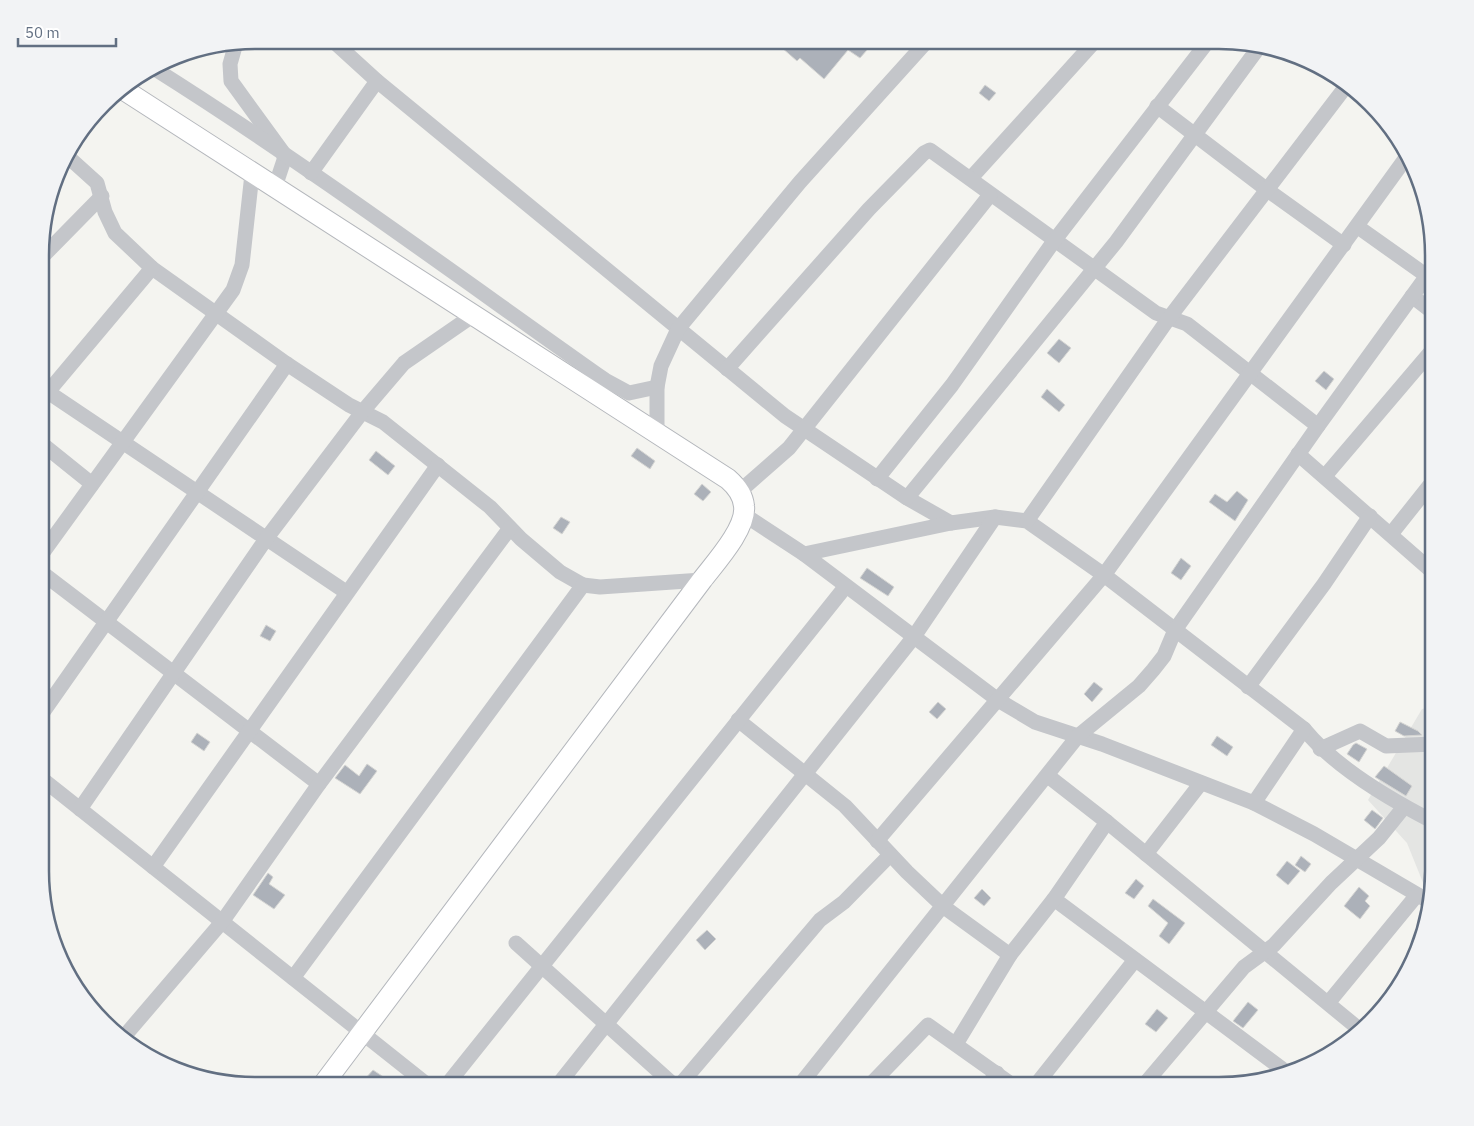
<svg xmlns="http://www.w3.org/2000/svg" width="1474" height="1126" font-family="'IBM Plex Sans',sans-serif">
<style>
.built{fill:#e4e5e3}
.building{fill:#acb1b9;stroke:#d5d5d3}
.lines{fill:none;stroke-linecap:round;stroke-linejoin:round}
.major-casing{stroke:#b4b7bc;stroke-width:22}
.minor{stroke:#c4c6ca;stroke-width:15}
.major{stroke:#fff;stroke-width:20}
.rim{fill:none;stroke:#626f82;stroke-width:2.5}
</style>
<rect width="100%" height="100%" fill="#f4f4f0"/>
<polygon class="built" points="1434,706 1434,886 1430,900 1407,843 1368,800 1422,709"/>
<g class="building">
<polygon points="773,40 856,40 855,42 867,50 860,58 848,50 824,79 800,58 797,61"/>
<polygon points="985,85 996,93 989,101 979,93"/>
<polygon points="1059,339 1071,348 1059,363 1047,353"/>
<polygon points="1324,371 1334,379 1326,390 1315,381"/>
<polygon points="1047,389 1065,405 1059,412 1041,397"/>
<polygon points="637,448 655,461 650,469 631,456"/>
<polygon points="376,451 395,466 388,475 369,460"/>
<polygon points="702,484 711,492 703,501 694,494"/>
<polygon points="1237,491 1248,500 1235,521 1209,502 1215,494 1227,502"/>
<polygon points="561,517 570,522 562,534 553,528"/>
<polygon points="1181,558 1191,566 1181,580 1171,573"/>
<polygon points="867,568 894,587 888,596 860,578"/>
<polygon points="266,625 276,631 270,641 260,636"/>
<polygon points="1094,682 1103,689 1092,702 1084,694"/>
<polygon points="938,702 946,709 937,719 929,712"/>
<polygon points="1400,722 1418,731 1422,735 1404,736 1395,731"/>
<polygon points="197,733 210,742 204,751 191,742"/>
<polygon points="1217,736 1233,747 1227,756 1211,745"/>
<polygon points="1356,743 1367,749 1359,762 1347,754 1353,745"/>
<polygon points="367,764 377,771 360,794 335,778 345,765 359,776"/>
<polygon points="1384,766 1412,786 1406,796 1375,777"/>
<polygon points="1372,810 1383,818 1375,829 1364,820"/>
<polygon points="1301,856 1311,864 1305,872 1295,865"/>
<polygon points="1287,861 1300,871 1288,885 1276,875"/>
<polygon points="268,873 273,877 269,884 285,895 274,909 253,895"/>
<polygon points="1136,879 1144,886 1134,899 1125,893"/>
<polygon points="1359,887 1369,896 1365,901 1370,906 1360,919 1344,906"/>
<polygon points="982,889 991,898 984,906 974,898"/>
<polygon points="1153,899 1185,923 1169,944 1159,936 1168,923 1148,906"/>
<polygon points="707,930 716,939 705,950 696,940"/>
<polygon points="1248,1002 1258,1010 1243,1028 1233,1021"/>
<polygon points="1157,1009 1168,1018 1156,1032 1145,1024"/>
<polygon points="373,1070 397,1086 372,1086 365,1079"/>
</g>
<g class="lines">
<defs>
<path id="major" d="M121,88L728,479C736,486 743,495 744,506C747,528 715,563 702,580L322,1086"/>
</defs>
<use href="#major" class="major-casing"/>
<g class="minor">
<polyline points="332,40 377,81 785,416 907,498 951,523"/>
<polyline points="236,43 230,64 231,81 284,154 284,160 275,187"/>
<path d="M155,69C309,166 456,275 605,380L629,393L657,387"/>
<polyline points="1157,106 1266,189 1344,245"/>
<polyline points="66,155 97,183 105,212 115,233 152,268 287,364 349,405 383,422 490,507 521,539 560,572 583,585 293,978"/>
<polyline points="311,173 377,81"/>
<polyline points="971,178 1096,40"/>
<polyline points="1358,227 1427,276"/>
<polyline points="42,257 102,196"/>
<polyline points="1412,296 1434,313"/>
<polyline points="727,369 869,209 924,153 930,150 1156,313 1187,324 1318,426"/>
<polyline points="42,388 346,592"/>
<polyline points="42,399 152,268"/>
<polyline points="657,434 657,387 661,366 678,329 800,182 928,40"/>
<polyline points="41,443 92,484"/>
<polyline points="1298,454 1434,573"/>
<polyline points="1325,476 1434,348"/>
<polyline points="877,479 952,385 1054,241 1209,40"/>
<polyline points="739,492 789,448 990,195"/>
<polyline points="907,498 1116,242 1259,47"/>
<path d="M743,514L804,554L951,523L995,517L1027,521L1104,575L1304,729C1334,766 1391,800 1434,822"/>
<polyline points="1027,521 1169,318 1347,85"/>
<polyline points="1391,534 1434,480"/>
<polyline points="804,554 998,700 1035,722 1102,744 1254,803 1314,834 1430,902"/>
<polyline points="41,555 233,290 242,265 252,174"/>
<polyline points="41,572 319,784"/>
<polyline points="583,585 600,587 702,580"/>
<polyline points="1248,687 1324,584 1370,516"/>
<polyline points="41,715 287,364"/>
<polyline points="738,720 845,806 907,872 944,907 1010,955"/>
<polyline points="1320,749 1360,731 1386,746 1434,744"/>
<polyline points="1048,776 1107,822 1359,1029"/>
<polyline points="41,778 429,1086"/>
<polyline points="1254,803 1304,729"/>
<polyline points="80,809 266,539 363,411 404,363 475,314"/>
<polyline points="877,841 1104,575 1408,155"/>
<polyline points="1146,854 1201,783"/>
<polyline points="153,867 438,465"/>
<polyline points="1054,899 1285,1071"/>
<polyline points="516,943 675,1086"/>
<polyline points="1329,1002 1417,895"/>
<polyline points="122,1039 222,922 319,784 510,528"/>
<polyline points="956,1044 1010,955 1054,899 1107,822"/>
<polyline points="446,1086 846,586"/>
<polyline points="557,1086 913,638 995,517"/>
<polyline points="679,1086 820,920 844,902 890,855"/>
<polyline points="799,1086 1078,736 1139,686 1153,670 1164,656 1175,630 1318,426 1434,266"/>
<polyline points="869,1086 928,1025 1014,1086"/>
<polyline points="987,1086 997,1073"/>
<polyline points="1035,1086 1135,960"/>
<polyline points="1143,1086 1244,967 1274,945 1331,883 1379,838 1404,807"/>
</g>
<use href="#major" class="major"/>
</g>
<path d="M0 0H1474V1126H0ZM255 49H1219A206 206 0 0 1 1425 255V871A206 206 0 0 1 1219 1077H255A206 206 0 0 1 49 871V255A206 206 0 0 1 255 49Z" fill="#f2f3f5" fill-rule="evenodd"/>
<path class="rim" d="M255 49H1219A206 206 0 0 1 1425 255V871A206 206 0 0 1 1219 1077H255A206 206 0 0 1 49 871V255A206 206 0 0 1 255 49Z"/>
<path d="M18 38v8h98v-8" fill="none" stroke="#626f82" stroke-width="2.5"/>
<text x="25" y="38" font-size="15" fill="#626f82" stroke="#ffffff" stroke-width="4" paint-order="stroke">50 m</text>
</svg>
